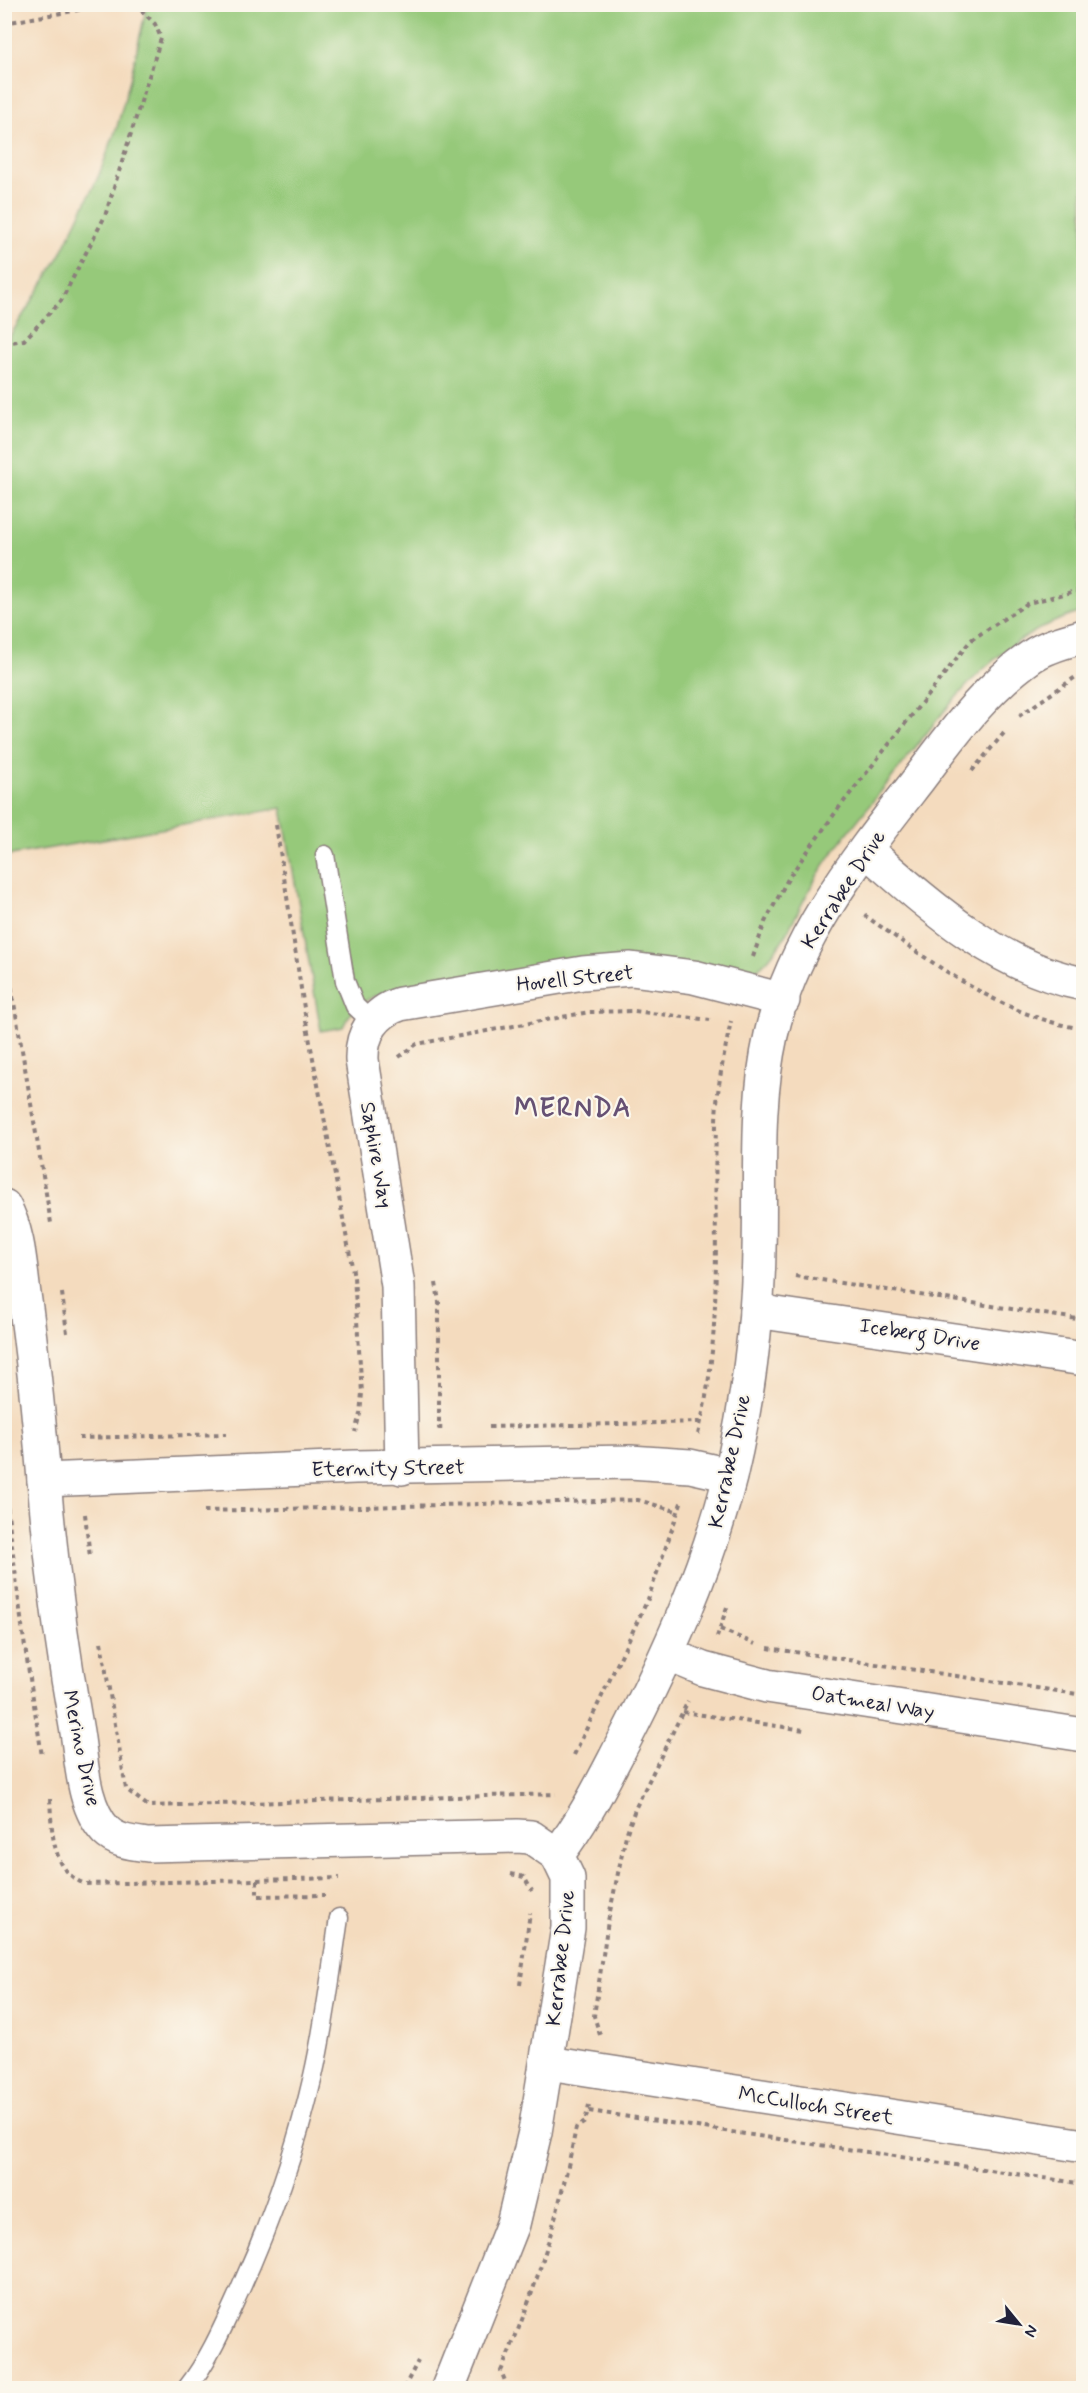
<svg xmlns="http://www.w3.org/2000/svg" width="1088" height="2393" font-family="Mynerve,sans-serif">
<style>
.green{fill:#96c97a;stroke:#5c765a;stroke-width:1.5}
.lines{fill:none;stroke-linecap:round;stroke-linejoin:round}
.lane-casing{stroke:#8b7e7c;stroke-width:21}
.street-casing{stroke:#8b7e7c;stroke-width:36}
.path{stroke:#8b7e7c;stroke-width:4;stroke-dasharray:4.5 4.5;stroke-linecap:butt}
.lane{stroke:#fff;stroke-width:18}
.street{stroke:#fff;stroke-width:33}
.labels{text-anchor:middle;stroke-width:4.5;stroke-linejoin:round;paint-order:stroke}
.street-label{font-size:21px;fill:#22223b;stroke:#fbf7ec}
.district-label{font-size:27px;font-weight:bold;letter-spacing:1.5px;fill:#665174;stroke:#fbf7ec}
</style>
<rect width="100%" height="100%" fill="#fbf7ec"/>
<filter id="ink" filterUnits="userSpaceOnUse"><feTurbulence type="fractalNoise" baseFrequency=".0167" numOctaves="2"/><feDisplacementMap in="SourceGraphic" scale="12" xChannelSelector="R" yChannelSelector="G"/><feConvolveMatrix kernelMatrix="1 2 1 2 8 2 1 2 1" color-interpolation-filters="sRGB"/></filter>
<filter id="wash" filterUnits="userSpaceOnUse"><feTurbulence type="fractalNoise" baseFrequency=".008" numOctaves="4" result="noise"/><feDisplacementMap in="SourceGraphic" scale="24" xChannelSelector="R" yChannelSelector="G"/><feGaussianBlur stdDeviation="1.35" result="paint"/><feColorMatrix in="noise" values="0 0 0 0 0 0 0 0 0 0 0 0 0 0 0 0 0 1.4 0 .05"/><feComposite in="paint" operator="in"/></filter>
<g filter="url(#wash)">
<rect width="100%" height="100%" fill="#f4dbbe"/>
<path class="green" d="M147,5H1083V612C995,635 947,708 894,775C869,807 841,838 819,873C799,904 785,950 755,971L391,990C370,997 352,1005 343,1027L321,1031L282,808L5,856V344L60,256L99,175L117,127L131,76Z"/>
</g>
<g filter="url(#ink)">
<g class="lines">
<defs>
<g id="lane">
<polyline points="325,855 345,981 355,1006 372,1022"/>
<path d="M187,2388C209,2360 224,2325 239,2292C270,2224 296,2150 313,2076C325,2025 331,1971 339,1918"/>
</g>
<g id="street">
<path d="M866,850C930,906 998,968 1084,984"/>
<path d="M4,1206C19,1233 20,1265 24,1294C33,1356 39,1418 44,1480C51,1564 62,1649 77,1732C82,1763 83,1807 106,1831C117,1842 134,1843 148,1845L517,1836L531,1837L557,1855"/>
<polyline points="756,1311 1084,1359"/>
<path d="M402,1468L398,1286L362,1060C361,1033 375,1012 400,1004L583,973L631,969L694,977L783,1000"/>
<polyline points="44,1480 355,1467 630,1462 690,1466 730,1475"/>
<polyline points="667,1654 703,1669 767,1686 1084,1735"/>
<polyline points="548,2063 1084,2146"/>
<path d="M448,2388L513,2224L535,2132L568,1928V1878L557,1855C585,1819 603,1781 624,1741C667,1657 707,1570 730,1477C747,1406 758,1323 759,1250C761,1177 755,1107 771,1035C793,939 856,860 915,784C950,738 984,689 1032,656C1046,646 1067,641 1084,636"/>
</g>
</defs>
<use href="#lane" class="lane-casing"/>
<use href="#street" class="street-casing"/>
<g class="path">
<polyline points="4,23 113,4"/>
<polyline points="4,343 24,340 61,301 105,216 161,38 155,24 135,4"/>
<polyline points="1019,716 1077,676"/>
<polyline points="972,771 1004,733"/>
<polyline points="276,825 306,1021 354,1277 362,1393 360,1414 355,1432"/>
<path d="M864,915C931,961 1001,1017 1084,1029"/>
<polyline points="4,943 51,1223"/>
<polyline points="753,957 765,922 789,877 838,809 971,640 1028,603 1084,589"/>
<polyline points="399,1057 417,1044 589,1012 634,1011 710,1020"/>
<polyline points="795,1276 1084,1320"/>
<polyline points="436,1283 439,1302 439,1428 443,1428"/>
<polyline points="62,1293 67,1333"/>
<polyline points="489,1427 701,1422"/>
<path d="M698,1434C724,1332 713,1229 716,1125C716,1090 724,1055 731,1021"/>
<polyline points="79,1438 226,1434"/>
<polyline points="4,1481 23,1634 42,1756"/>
<polyline points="204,1511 638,1500 679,1512"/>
<polyline points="85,1514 90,1557"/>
<polyline points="720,1629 755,1644"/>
<polyline points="717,1637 728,1604"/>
<polyline points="101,1642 126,1789 148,1806 556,1794"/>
<polyline points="768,1648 1084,1695"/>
<polyline points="683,1712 804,1730"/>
<polyline points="574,1755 648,1599 682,1500"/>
<path d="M50,1799C52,1830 51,1871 85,1884L339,1878"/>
<polyline points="511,1874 524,1877 532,1891"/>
<polyline points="257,1880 257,1896 325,1895"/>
<polyline points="520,1985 530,1913"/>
<polyline points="600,2035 594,2016 608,1921 626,1835 635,1809 688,1701"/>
<polyline points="589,2111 1084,2184"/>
<polyline points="404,2388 418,2361"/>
<path d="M508,2388L501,2371C536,2291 559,2214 576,2128L585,2122L589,2105"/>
</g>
<use href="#lane" class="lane"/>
<use href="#street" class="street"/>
</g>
</g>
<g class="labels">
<g class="street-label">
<text transform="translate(843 889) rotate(-57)" y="7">Kerrabee Drive</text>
<text transform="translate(575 978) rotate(-6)" y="7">Hovell Street</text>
<text transform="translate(377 1155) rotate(80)" y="7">Saphire Way</text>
<text transform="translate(920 1334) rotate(9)" y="7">Iceberg Drive</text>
<text transform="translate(729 1461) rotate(-78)" y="7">Kerrabee Drive</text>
<text transform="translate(388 1468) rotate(-1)" y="7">Eternity Street</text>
<text transform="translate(873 1702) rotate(9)" y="7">Oatmeal Way</text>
<text transform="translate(82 1748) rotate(78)" y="7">Merino Drive</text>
<text transform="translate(560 1958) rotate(-84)" y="7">Kerrabee Drive</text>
<text transform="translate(816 2105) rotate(9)" y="7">McCulloch Street</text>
</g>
<g class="district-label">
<text x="573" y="1116">MERNDA</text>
</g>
</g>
<rect width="1088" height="2393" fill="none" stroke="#fbf7ec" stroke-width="24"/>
<g transform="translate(1019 2324) rotate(120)" stroke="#fbf7ec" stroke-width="4.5" paint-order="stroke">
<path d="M0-4.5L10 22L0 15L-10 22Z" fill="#22223b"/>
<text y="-9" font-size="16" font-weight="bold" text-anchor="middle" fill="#22223b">N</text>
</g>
</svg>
